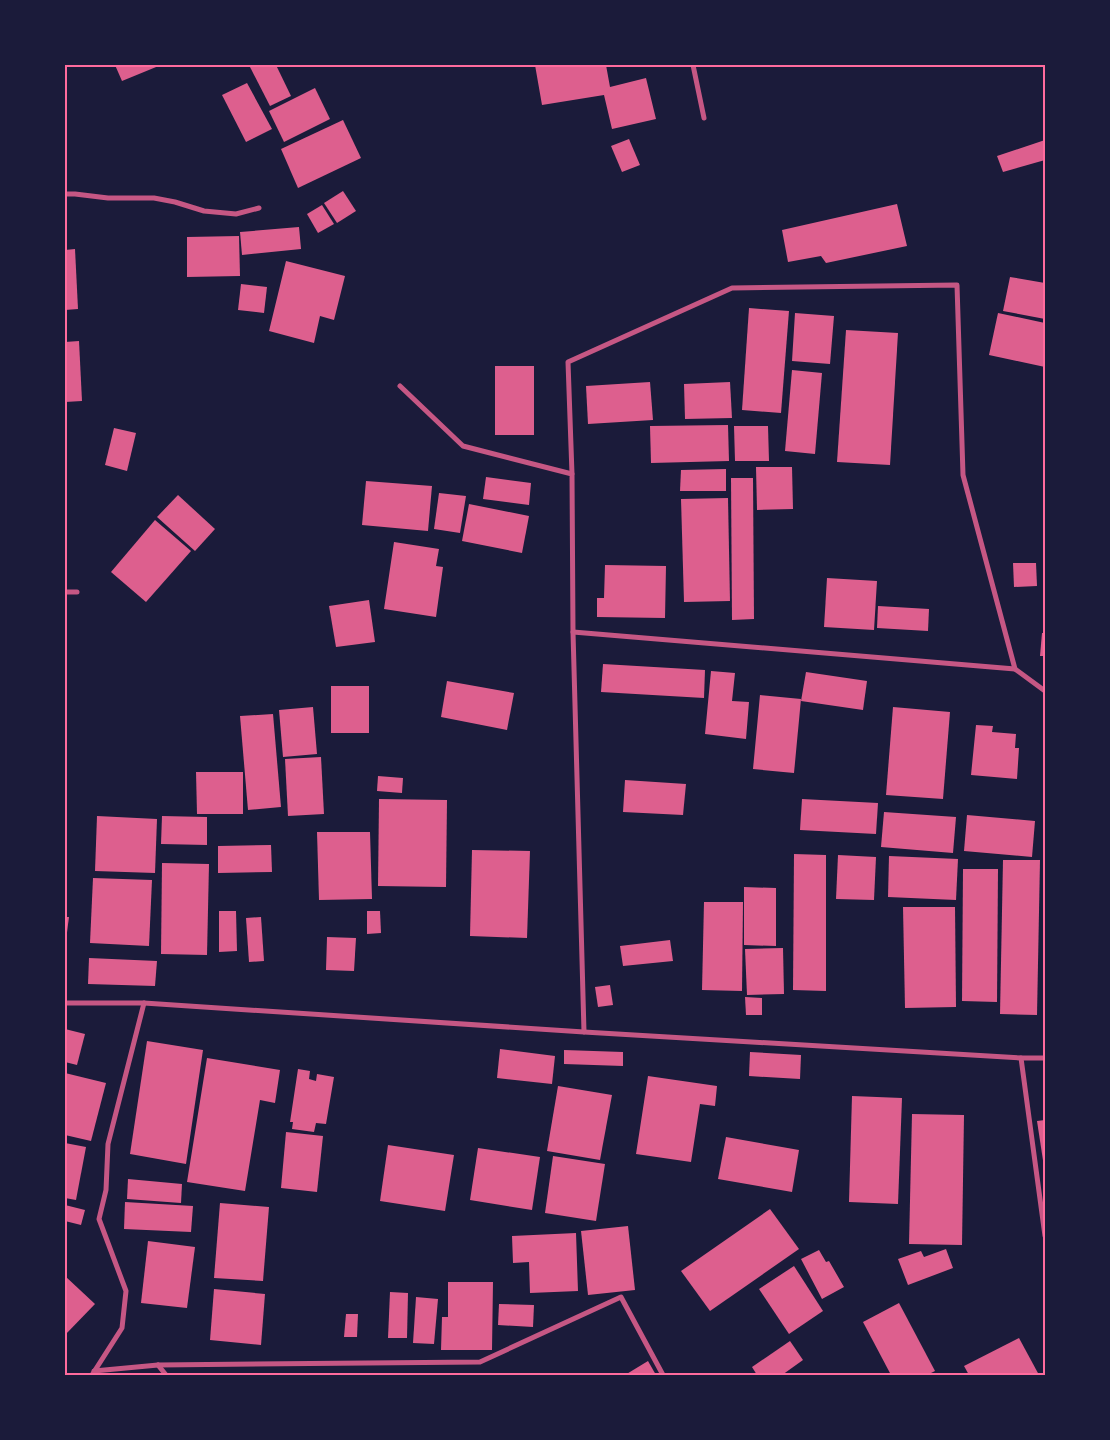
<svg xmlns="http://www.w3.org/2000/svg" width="1110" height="1440" font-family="'PT Sans Narrow',sans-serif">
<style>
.building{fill:#dd5f8e}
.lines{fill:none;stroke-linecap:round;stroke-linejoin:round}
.minor{stroke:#c65784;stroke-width:5}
.neatline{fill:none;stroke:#ff6b9d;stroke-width:2}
</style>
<rect width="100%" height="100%" fill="#1b1b3a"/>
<g class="building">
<polygon points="115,65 161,65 122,81"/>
<polygon points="249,65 276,65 291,96 270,106"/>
<polygon points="535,65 606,65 610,87 646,78 656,119 612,129 604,95 542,105"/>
<polygon points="247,83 272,129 246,142 222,95"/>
<polygon points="315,88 330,119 284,142 269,111"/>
<polygon points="343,120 361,158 298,188 281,149"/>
<polygon points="629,139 640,165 622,172 611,146"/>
<polygon points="1045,140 1045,160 1003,172 997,156"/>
<polygon points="343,191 356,211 337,223 324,203"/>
<polygon points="897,204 907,246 826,263 821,256 788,262 782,230"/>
<polygon points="322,205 334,224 318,233 307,214"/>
<polygon points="299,227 301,249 242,255 240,232"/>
<polygon points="239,236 240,276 187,277 187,237"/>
<polygon points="75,249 78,309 65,310 65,250"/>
<polygon points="286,261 345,276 334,320 320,316 314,343 269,331"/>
<polygon points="1010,277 1045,283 1045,319 1003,311"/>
<polygon points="241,284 267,287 264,313 238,310"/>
<polygon points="749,308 789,311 781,413 742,410"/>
<polygon points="795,313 834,316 830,364 792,361"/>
<polygon points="998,313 1045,323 1045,367 989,355"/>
<polygon points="846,330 898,333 890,465 837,462"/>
<polygon points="79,341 82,401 65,402 65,342"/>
<rect x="495" y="366" width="39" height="69"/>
<polygon points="792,370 822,373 815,454 785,451"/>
<polygon points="650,382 653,420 588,424 586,386"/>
<polygon points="730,382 732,418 685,419 684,384"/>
<polygon points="728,425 729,461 651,463 650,426"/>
<polygon points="734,426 768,426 769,461 735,461"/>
<polygon points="114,428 136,433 127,471 105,465"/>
<polygon points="756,467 792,467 793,509 757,510"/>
<polygon points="726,469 726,491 680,491 681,470"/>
<polygon points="486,477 531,483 529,505 483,499"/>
<polygon points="731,478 753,478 754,619 732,620"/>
<polygon points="366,481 432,486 428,531 362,525"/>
<polygon points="439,493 466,496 460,533 434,529"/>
<polygon points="178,495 215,529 195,551 157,517"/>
<polygon points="728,498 730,601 684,602 681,499"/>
<polygon points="469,504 529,516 522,553 462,541"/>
<polygon points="155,520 191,551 146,602 111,572"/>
<polygon points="394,542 439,549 436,566 443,567 436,617 384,609"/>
<polygon points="1013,563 1036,563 1037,586 1014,587"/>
<polygon points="605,565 666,566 665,618 597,617 597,598 604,598"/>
<polygon points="827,578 877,581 874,630 824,627"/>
<polygon points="369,600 375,642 336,647 329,606"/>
<polygon points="878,606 929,609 928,631 877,628"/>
<polygon points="1042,633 1045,633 1045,656 1040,656"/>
<polygon points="603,664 705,670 704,698 601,692"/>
<polygon points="711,671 735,673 732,701 749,702 746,739 705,734"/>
<polygon points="806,672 867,681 863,710 801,701"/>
<polygon points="447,681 514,693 507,730 441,717"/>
<rect x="331" y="686" width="38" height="47"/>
<polygon points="760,695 801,699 794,773 753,769"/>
<polygon points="313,707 317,754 283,757 279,710"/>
<polygon points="893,707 950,712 943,799 886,795"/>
<polygon points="273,714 281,807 248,810 240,716"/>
<polygon points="976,725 993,726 992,732 1016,734 1015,748 1019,748 1017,779 971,775"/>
<polygon points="321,757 324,814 288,816 285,759"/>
<polygon points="196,772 243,772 243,814 197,814"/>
<polygon points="378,776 403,778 402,793 377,791"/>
<polygon points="625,780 686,784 683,815 623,812"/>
<polygon points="379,799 447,800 446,887 378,886"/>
<polygon points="802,799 878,803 876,834 800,830"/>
<polygon points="884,812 956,817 953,853 881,847"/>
<polygon points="967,815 1035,821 1032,857 964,851"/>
<polygon points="97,816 157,819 155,873 95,871"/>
<polygon points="162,816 207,817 207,845 161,844"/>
<polygon points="317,832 370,832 372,899 319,900"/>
<polygon points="271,845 272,872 218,873 218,846"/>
<polygon points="472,850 530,851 527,938 470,936"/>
<polygon points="794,854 826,855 826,991 793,990"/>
<polygon points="838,855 876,857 874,900 836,899"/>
<polygon points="889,856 958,859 956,900 888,897"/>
<polygon points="1003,860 1040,860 1037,1015 1000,1014"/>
<polygon points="162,863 209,864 207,955 161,954"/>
<polygon points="963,869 998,869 997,1002 962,1001"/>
<polygon points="93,878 152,880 149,946 90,943"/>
<polygon points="744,887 776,888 776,946 744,945"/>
<polygon points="704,902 743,902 742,991 702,990"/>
<polygon points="903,907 955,907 956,1007 905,1008"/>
<polygon points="219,911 236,911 237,951 219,952"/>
<polygon points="367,911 380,911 381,933 367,934"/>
<polygon points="65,917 69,917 66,940 65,940"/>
<polygon points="261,917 264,961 249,962 246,918"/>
<polygon points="327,937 356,938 354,971 326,970"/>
<polygon points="670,940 673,961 623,966 620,946"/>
<polygon points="783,948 784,994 747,995 745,949"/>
<polygon points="89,958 157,961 155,986 88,984"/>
<polygon points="610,985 613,1005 598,1007 595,987"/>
<polygon points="745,997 762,998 762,1015 746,1015"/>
<polygon points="65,1029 85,1034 77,1065 65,1062"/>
<polygon points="147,1041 203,1050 186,1164 130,1154"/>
<polygon points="500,1049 555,1056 552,1084 497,1078"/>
<polygon points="564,1050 623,1052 623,1066 564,1064"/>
<polygon points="750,1052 801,1055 800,1079 749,1076"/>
<polygon points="207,1058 280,1070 275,1103 260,1100 245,1191 187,1182"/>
<polygon points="298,1069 310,1071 309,1079 316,1081 317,1074 334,1077 326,1124 316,1123 314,1132 292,1129 293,1122 290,1122"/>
<polygon points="65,1073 106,1083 91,1141 65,1135"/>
<polygon points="648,1076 717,1086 715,1106 700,1104 691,1162 636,1154"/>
<polygon points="558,1086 612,1095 600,1160 547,1151"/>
<polygon points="852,1096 902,1098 898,1204 849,1202"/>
<polygon points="912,1114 964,1115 962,1245 909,1244"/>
<polygon points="1045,1120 1045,1167 1044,1167 1037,1121"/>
<polygon points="286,1132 323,1136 317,1192 281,1188"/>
<polygon points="726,1137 799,1150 792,1192 718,1179"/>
<polygon points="65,1143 86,1147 76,1200 65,1198"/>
<polygon points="388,1145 454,1155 445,1211 380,1201"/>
<polygon points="478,1148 540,1157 532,1210 470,1200"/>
<polygon points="553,1156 605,1164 596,1221 545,1213"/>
<polygon points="128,1179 182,1184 181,1203 127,1199"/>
<polygon points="125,1202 193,1206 191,1232 124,1229"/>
<polygon points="220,1203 269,1207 263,1281 214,1278"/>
<polygon points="65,1205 85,1210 81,1225 65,1221"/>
<polygon points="770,1209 799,1249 710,1311 681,1271"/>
<polygon points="628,1226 635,1290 588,1295 581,1231"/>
<polygon points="576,1233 578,1291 530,1293 529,1262 513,1263 512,1236"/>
<polygon points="148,1241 195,1247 187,1308 141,1303"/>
<polygon points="946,1249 953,1268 908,1285 898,1259 921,1251 924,1257"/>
<polygon points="819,1250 826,1262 829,1261 844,1287 822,1299 801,1259"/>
<polygon points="794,1266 823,1311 789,1334 759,1289"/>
<polygon points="65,1276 95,1304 65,1335"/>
<polygon points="448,1282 493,1282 492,1350 441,1350 442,1317 448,1317"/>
<polygon points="214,1289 265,1294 261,1345 210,1340"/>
<polygon points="390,1292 408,1293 407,1338 388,1338"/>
<polygon points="416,1297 438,1299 434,1344 413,1343"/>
<polygon points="899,1303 935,1371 927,1375 891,1375 863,1322"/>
<polygon points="499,1304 534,1305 533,1327 498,1325"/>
<polygon points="346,1314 358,1314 357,1337 344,1337"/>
<polygon points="1019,1338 1039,1375 969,1375 964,1366"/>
<polygon points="790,1341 803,1360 782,1375 757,1375 752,1367"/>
<polygon points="648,1361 656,1375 625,1375"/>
</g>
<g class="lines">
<g class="minor">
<polyline points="693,65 704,118"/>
<polyline points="65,194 75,194 108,198 154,198 175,202 204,211 236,214 259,208"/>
<polyline points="400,386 463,446 572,474 573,632 584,1032"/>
<polyline points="572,474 568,362 732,288 957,285 963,475 1015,669 1045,691"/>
<polyline points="65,592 77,592"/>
<polyline points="573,632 1015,669"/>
<polyline points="65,1003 144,1003 584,1032 1021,1058 1045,1058"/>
<polyline points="1021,1058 1045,1236"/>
<polyline points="158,1365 166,1375"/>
<polyline points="94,1371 158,1365 480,1362 621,1297 663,1375"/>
<polyline points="92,1375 122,1328 126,1291 99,1219 106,1190 108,1144 144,1003"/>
</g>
</g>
<rect width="1110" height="1440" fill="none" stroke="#1b1b3a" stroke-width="132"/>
<rect x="66" y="66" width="978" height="1308" class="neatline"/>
</svg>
